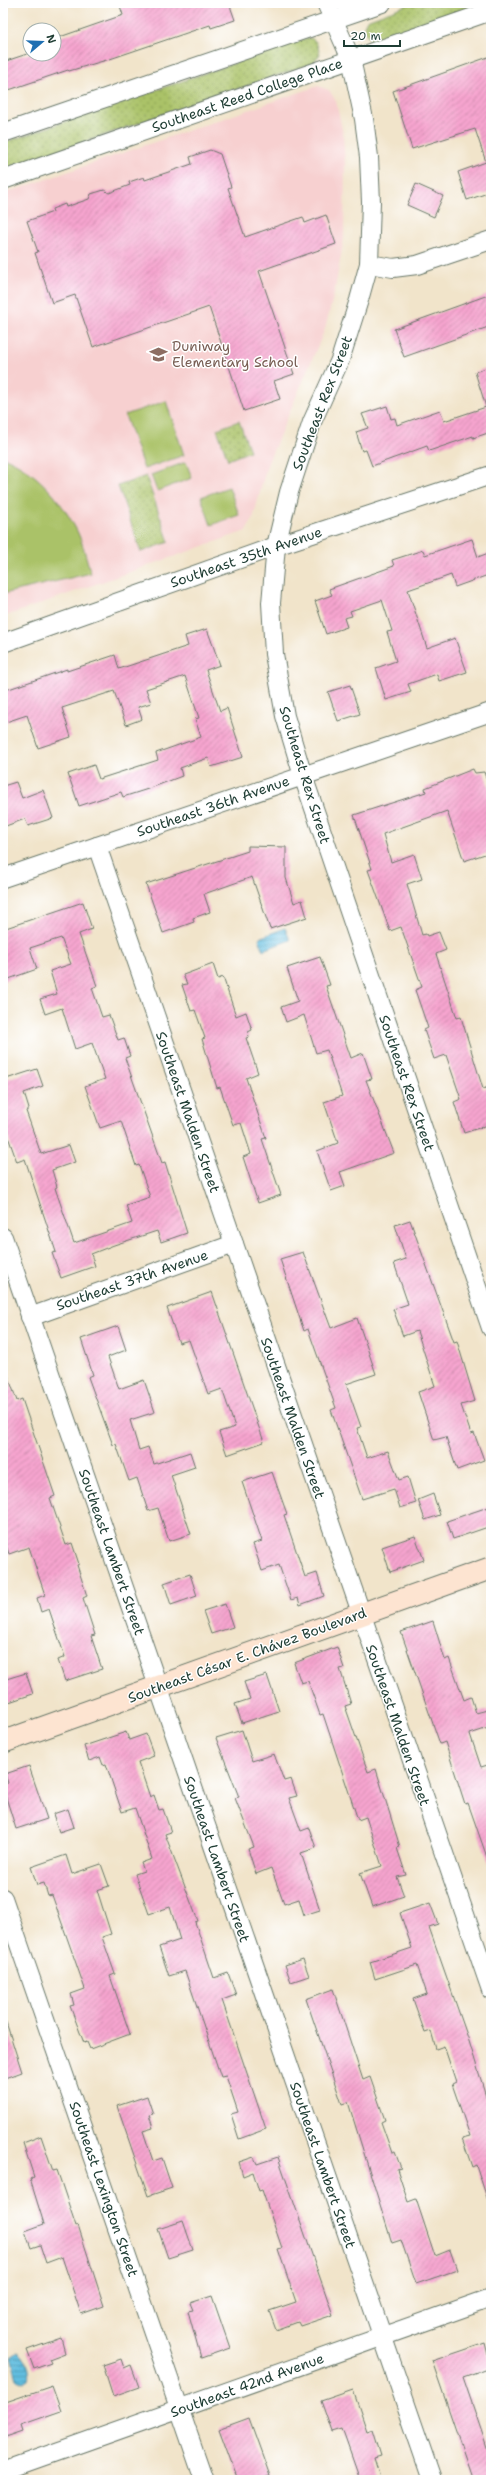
<svg xmlns="http://www.w3.org/2000/svg" width="494" height="2483" font-family="'Shantell Sans',sans-serif">
<style>
.built{fill:#f7d0d0}
.park{fill:url(#park-dots);stroke:#64804e}
.pitch{fill:#aac267;stroke:#64804e}
.water{fill:url(#water-rules);stroke:#407e8a}
.building{fill:url(#building-hatch)}
.lines{fill:none;stroke-linecap:round;stroke-linejoin:round}
.street-casing{stroke:#687768;stroke-width:20}
.secondary-casing{stroke:#687768;stroke-width:24}
.street{stroke:#fff;stroke-width:18}
.secondary{stroke:#fde4d1;stroke-width:22}
.labels{text-anchor:middle;stroke-width:3;stroke-linejoin:round;paint-order:stroke}
.street-label{font-size:14px;fill:#1f3d34;stroke:#fff}
.education-label{font-size:14px;fill:#785e54;stroke:#fff;text-anchor:start}
</style>
<defs>
<pattern id="park-dots" width="8" height="8" patternUnits="userSpaceOnUse"><rect width="8" height="8" fill="#aac267"/><path d="M2 2h.1M6 6h.1" fill="none" stroke="#8a9f56" stroke-width="1.8" stroke-linecap="round"/></pattern>
<pattern id="water-rules" width="6" height="5" patternUnits="userSpaceOnUse"><rect width="6" height="5" fill="#62bee0"/><path d="M0 2.5h6" fill="none" stroke="#509cb6"/></pattern>
<pattern id="building-hatch" width="6" height="6" patternUnits="userSpaceOnUse"><rect width="6" height="6" fill="#f6a4cf"/><path d="M-1 1l2-2M0 6l6-6M5 7l2-2" fill="none" stroke="#c787a9"/></pattern>
</defs>
<rect width="100%" height="100%" fill="#fff"/>
<filter id="ink" filterUnits="userSpaceOnUse"><feTurbulence type="fractalNoise" baseFrequency=".025" numOctaves="2"/><feDisplacementMap in="SourceGraphic" scale="8" xChannelSelector="R" yChannelSelector="G"/><feConvolveMatrix kernelMatrix="1 2 1 2 8 2 1 2 1" color-interpolation-filters="sRGB"/></filter>
<filter id="wash" filterUnits="userSpaceOnUse"><feTurbulence type="fractalNoise" baseFrequency=".012" numOctaves="4" result="noise"/><feDisplacementMap in="SourceGraphic" scale="16" xChannelSelector="R" yChannelSelector="G"/><feGaussianBlur stdDeviation="0.9" result="paint"/><feColorMatrix in="noise" values="0 0 0 0 0 0 0 0 0 0 0 0 0 0 0 0 0 1.4 0 .05"/><feComposite in="paint" operator="in"/></filter>
<g filter="url(#wash)">
<rect width="100%" height="100%" fill="#f1e4ca"/>
<polygon class="built" points="318,86 329,90 336,101 343,134 345,163 344,238 335,289 325,329 267,465 253,519 246,531 3,617 3,194"/>
<g class="park">
<path d="M412,3H490L379,41C369,42 366,35 364,26L367,20Z"/>
<polygon points="311,38 316,42 320,54 313,63 3,170 3,143 304,39"/>
<polygon points="239,421 250,451 228,460 217,429"/>
<polygon points="146,476 169,542 141,552 118,486"/>
</g>
<g class="pitch">
<polygon points="166,401 184,455 144,469 125,415"/>
<path d="M3,457C35,470 60,498 76,529C83,542 86,559 91,573L3,594Z"/>
<polygon points="186,462 192,478 157,491 151,475"/>
<polygon points="229,487 239,515 211,525 201,497"/>
</g>
<g class="water">
<polygon points="285,928 290,940 263,950 259,938"/>
<path d="M18,2352C25,2356 32,2371 29,2379L24,2382L17,2379L11,2357Z"/>
</g>
<g id="blocks">
<g class="building">
<polygon points="119,3 229,3 235,20 211,28 210,25 110,59 69,71 68,70 3,92 3,62 30,53 54,54 54,39 123,15"/>
<polygon points="491,56 491,192 467,200 458,172 486,162 475,129 412,149 393,91"/>
<polygon points="210,150 220,154 231,187 228,188 245,237 303,217 305,223 326,215 336,244 259,271 294,374 274,381 280,399 244,411 209,307 93,347 75,295 52,303 35,253 38,252 27,221 53,212 52,209 65,204 66,207 89,199 91,194 104,190 109,193 130,185 129,182 144,177 145,180 192,164 190,157"/>
<polygon points="416,184 443,196 434,217 407,205"/>
<polygon points="491,294 491,326 404,357 394,329"/>
<polygon points="491,366 491,432 473,438 473,436 429,451 427,446 372,466 366,450 362,451 356,432 368,428 362,414 387,406 391,419 395,418 397,425 440,410 444,421 486,407 475,372"/>
<polygon points="472,539 478,557 491,552 491,574 455,587 451,575 408,590 427,648 455,638 467,672 439,681 437,674 408,684 411,692 386,700 376,668 396,661 387,632 392,631 382,600 350,611 352,616 344,618 347,627 326,634 315,601 332,595 329,589 394,566 392,560 423,550 425,555"/>
<polygon points="207,629 220,665 206,670 220,711 227,708 243,757 211,767 208,758 180,768 182,776 148,789 123,797 121,792 79,806 68,774 94,765 99,779 158,760 156,753 201,737 195,719 199,718 185,676 146,689 151,703 138,707 142,719 126,725 114,691 62,708 71,737 38,748 27,715 3,723 3,691 67,669 67,671 115,655 119,669 188,646 185,636"/>
<polygon points="350,685 360,714 338,721 328,692"/>
<polygon points="473,769 475,773 484,772 491,793 491,852 464,861 447,811 383,834 391,862 414,854 422,879 407,884 422,935 426,934 427,936 439,932 446,950 436,954 457,1018 461,1017 483,1089 491,1086 491,1124 464,1133 454,1102 461,1099 446,1055 434,1059 424,1030 428,1028 415,990 422,987 401,927 390,931 368,870 372,869 354,815 426,792 425,788"/>
<polygon points="16,782 22,798 43,790 53,818 28,826 25,819 3,827 3,786"/>
<polygon points="248,846 286,847 286,878 294,903 302,900 307,917 270,929 252,877 204,894 210,912 193,918 194,922 163,933 146,884 248,851"/>
<polygon points="83,902 92,929 79,934 97,986 92,988 102,1017 109,1015 118,1040 124,1038 130,1056 125,1058 162,1163 165,1162 187,1233 161,1242 157,1231 114,1245 91,1254 95,1266 61,1278 52,1253 56,1252 25,1159 17,1162 6,1131 8,1130 3,1115 3,1080 37,1069 43,1086 24,1093 29,1109 26,1111 41,1154 69,1145 75,1162 52,1170 57,1187 55,1188 74,1243 132,1223 126,1205 150,1197 139,1165 136,1166 121,1121 100,1128 85,1086 105,1079 92,1043 75,1049 62,1008 45,1014 40,999 57,994 50,971 71,964 61,938 30,948 37,969 3,981 3,929"/>
<polygon points="320,957 330,985 326,986 351,1058 363,1053 372,1079 366,1080 394,1153 340,1172 345,1186 331,1191 317,1151 338,1143 324,1102 342,1096 327,1050 316,1053 304,1015 286,1022 281,1007 298,1001 287,968"/>
<polygon points="213,964 218,979 223,977 236,1016 246,1012 252,1030 248,1032 249,1037 246,1038 258,1073 246,1078 266,1138 262,1139 281,1195 258,1203 243,1157 251,1154 241,1123 233,1125 220,1087 217,1088 209,1062 202,1039 205,1038 195,1010 191,1011 182,985 187,984 183,975"/>
<polygon points="410,1220 454,1342 457,1341 475,1401 461,1405 471,1434 474,1433 484,1460 457,1470 446,1437 434,1440 418,1392 435,1386 417,1331 403,1336 393,1309 408,1304 394,1263 406,1259 395,1225"/>
<polygon points="303,1252 331,1328 357,1318 376,1374 346,1384 361,1427 357,1428 367,1458 388,1451 399,1480 408,1477 416,1503 400,1508 394,1489 362,1499 331,1410 336,1408 308,1329 304,1331 280,1259"/>
<polygon points="212,1292 264,1442 227,1455 219,1432 235,1427 222,1389 208,1394 189,1340 179,1343 167,1308"/>
<polygon points="118,1326 126,1350 108,1357 119,1389 144,1380 155,1412 130,1420 139,1450 148,1447 154,1464 190,1452 195,1467 171,1475 191,1534 169,1541 158,1508 148,1511 137,1478 129,1481 116,1444 113,1445 88,1377 93,1375 81,1339"/>
<polygon points="3,1367 5,1367 17,1401 22,1399 55,1496 50,1498 66,1545 72,1543 79,1564 77,1565 87,1596 83,1598 95,1635 91,1636 102,1669 65,1681 58,1660 65,1657 49,1609 41,1612 37,1598 45,1595 29,1547 9,1554 3,1536"/>
<polygon points="272,1472 287,1514 284,1515 305,1577 317,1573 324,1596 300,1605 298,1598 291,1600 279,1565 262,1571 253,1544 262,1541 242,1482"/>
<polygon points="433,1494 440,1515 425,1520 418,1500"/>
<polygon points="491,1506 491,1526 453,1539 447,1521"/>
<polygon points="415,1536 424,1560 390,1572 382,1547"/>
<polygon points="190,1574 197,1596 171,1605 164,1583"/>
<polygon points="225,1604 233,1627 211,1634 203,1611"/>
<polygon points="433,1621 445,1660 449,1658 464,1700 471,1697 476,1713 491,1709 491,1727 470,1734 481,1767 491,1764 491,1862 489,1863 468,1803 465,1804 445,1742 440,1744 401,1632"/>
<polygon points="337,1647 344,1668 340,1669 351,1704 345,1706 368,1772 376,1769 400,1847 397,1848 406,1875 397,1877 404,1896 372,1907 360,1873 382,1866 366,1817 358,1820 323,1714 320,1715 308,1681 301,1683 294,1663"/>
<polygon points="26,1673 33,1694 3,1704 3,1680"/>
<polygon points="267,1675 279,1711 242,1723 235,1704 250,1699 244,1682"/>
<polygon points="242,1730 252,1761 274,1754 284,1781 291,1779 297,1796 289,1798 301,1831 309,1828 316,1848 301,1853 320,1910 304,1915 299,1899 284,1904 271,1868 256,1874 248,1849 254,1847 235,1798 239,1797 216,1738"/>
<polygon points="126,1732 129,1740 146,1734 154,1756 138,1762 150,1797 154,1795 159,1810 163,1809 171,1832 165,1834 198,1921 195,1922 214,1978 228,1973 236,1995 222,2000 266,2129 239,2139 231,2114 238,2112 226,2076 221,2077 185,1971 169,1976 159,1947 180,1940 170,1907 149,1914 135,1874 144,1871 141,1863 152,1859 135,1808 122,1812 106,1764 103,1765 100,1757 89,1761 84,1746"/>
<polygon points="29,1766 47,1819 16,1829 3,1788 3,1785 8,1783 5,1774"/>
<polygon points="68,1809 74,1827 59,1832 53,1814"/>
<polygon points="66,1855 72,1874 101,1864 109,1886 97,1890 111,1934 102,1937 115,1974 110,1976 130,2034 90,2049 87,2042 84,2043 70,2006 74,2005 71,1994 85,1989 52,1895 48,1896 44,1883 37,1885 31,1867"/>
<polygon points="430,1903 438,1924 429,1927 468,2038 491,2112 491,2200 488,2201 476,2165 472,2167 462,2138 470,2136 452,2084 456,2082 444,2046 436,2049 431,2031 425,2033 413,1999 427,1994 417,1965 375,1979 370,1962 412,1948 400,1913"/>
<polygon points="303,1959 309,1976 291,1982 285,1965"/>
<polygon points="333,1989 363,2080 370,2077 385,2120 381,2122 392,2153 395,2152 401,2168 397,2169 408,2202 416,2199 435,2256 450,2250 457,2270 416,2284 401,2240 392,2243 348,2102 342,2104 306,1999"/>
<polygon points="6,2022 22,2072 3,2079 3,2023"/>
<polygon points="147,2096 153,2114 149,2115 153,2128 143,2131 153,2161 162,2158 172,2188 148,2196 117,2106"/>
<polygon points="41,2136 53,2171 57,2170 76,2226 78,2225 104,2306 81,2314 62,2257 46,2263 40,2245 31,2248 25,2231 44,2224 30,2179 34,2177 23,2143"/>
<polygon points="254,2157 257,2164 278,2157 333,2315 300,2326 298,2322 276,2330 269,2311 296,2302 278,2249 282,2248 262,2190 259,2191 253,2172 243,2176 239,2162"/>
<polygon points="183,2221 193,2250 168,2258 158,2229"/>
<polygon points="212,2296 230,2348 201,2358 188,2311 193,2310 190,2303"/>
<polygon points="61,2338 65,2353 49,2359 51,2363 34,2369 27,2350"/>
<polygon points="485,2343 491,2367 463,2377 491,2459 491,2480 473,2480 432,2361"/>
<polygon points="121,2359 124,2368 131,2365 139,2387 113,2396 103,2365"/>
<polygon points="52,2386 61,2411 21,2425 23,2431 3,2438 3,2403"/>
<polygon points="353,2390 367,2431 373,2429 381,2455 374,2457 381,2480 360,2480 342,2429 332,2432 321,2401"/>
<polygon points="249,2418 270,2476 260,2480 238,2480 219,2429"/>
</g>
</g>
</g>
<g filter="url(#ink)">
<use href="#blocks" fill-opacity="0" stroke="#687768" stroke-width="1"/>
<g class="lines">
<defs>
<g id="street">
<polyline points="326,3 351,59 364,119 369,157 371,202 369,264 359,300 340,360 312,422 289,492 276,546 271,603 274,654 285,716 303,776 491,1328"/>
<polyline points="3,133 382,3"/>
<polyline points="3,180 491,11"/>
<polyline points="369,264 393,268 417,265 491,240"/>
<polyline points="3,643 276,546 491,475"/>
<polyline points="97,846 491,1990"/>
<polyline points="3,878 491,712"/>
<polyline points="3,1237 432,2480"/>
<polyline points="30,1317 234,1244"/>
<polyline points="3,1898 204,2480"/>
<polyline points="3,2471 491,2298"/>
</g>
<polyline id="secondary" points="3,1742 491,1568"/>
</defs>
<use href="#street" class="street-casing"/>
<use href="#secondary" class="secondary-casing"/>
<use href="#street" class="street"/>
<use href="#secondary" class="secondary"/>
</g>
</g>
<defs>
<symbol id="school-bare" viewBox="-9 -9 18 18"><path d="M0-5L7-2L0 1L-7-2ZM-4 1L0 2.5L4 1V4Q0 6-4 4Z" fill="#8d6e63" stroke="#fff" stroke-width="2.5" paint-order="stroke"/></symbol>
</defs>
<g fill-rule="evenodd">
<use href="#school-bare" x="146" y="342" width="25" height="25"/>
</g>
<g class="labels">
<g class="street-label">
<text transform="translate(247 95) rotate(-19)" y="5">Southeast Reed College Place</text>
<text transform="translate(322 403) rotate(-69)" y="5">Southeast Rex Street</text>
<text transform="translate(246 557) rotate(-19)" y="5">Southeast 35th Avenue</text>
<text transform="translate(305 775) rotate(73)" y="5">Southeast Rex Street</text>
<text transform="translate(213 806) rotate(-19)" y="5">Southeast 36th Avenue</text>
<text transform="translate(407 1083) rotate(71)" y="5">Southeast Rex Street</text>
<text transform="translate(188 1112) rotate(71)" y="5">Southeast Malden Street</text>
<text transform="translate(132 1280) rotate(-19)" y="5">Southeast 37th Avenue</text>
<text transform="translate(293 1418) rotate(71)" y="5">Southeast Malden Street</text>
<text transform="translate(112 1552) rotate(71)" y="5">Southeast Lambert Street</text>
<text transform="translate(247 1655) rotate(-20)" y="5">Southeast César E. Chávez Boulevard</text>
<text transform="translate(398 1725) rotate(71)" y="5">Southeast Malden Street</text>
<text transform="translate(217 1859) rotate(71)" y="5">Southeast Lambert Street</text>
<text transform="translate(323 2165) rotate(71)" y="5">Southeast Lambert Street</text>
<text transform="translate(104 2189) rotate(71)" y="5">Southeast Lexington Street</text>
<text transform="translate(247 2385) rotate(-20)" y="5">Southeast 42nd Avenue</text>
</g>
<g class="education-label">
<text x="172" y="351">Duniway<tspan x="172" dy="16">Elementary School</tspan></text>
</g>
</g>
<rect width="494" height="2483" fill="none" stroke="#fff" stroke-width="16"/>
<g transform="translate(42 42) rotate(71)"><circle r="19" fill="#ffffff" stroke="#a5b1ae"/>
<path d="M0-3L7 15L0 10L-7 15Z" fill="#1f6fb2"/>
<text y="-6" font-size="11" font-weight="bold" text-anchor="middle" fill="#1f3d34">N</text>
</g>
<path d="M344 40v6h56v-6" fill="none" stroke="#1f3d34" stroke-width="2"/>
<text x="350" y="40" font-size="12" fill="#1f3d34" stroke="#ffffff" stroke-width="3" paint-order="stroke">20 m</text>
</svg>
